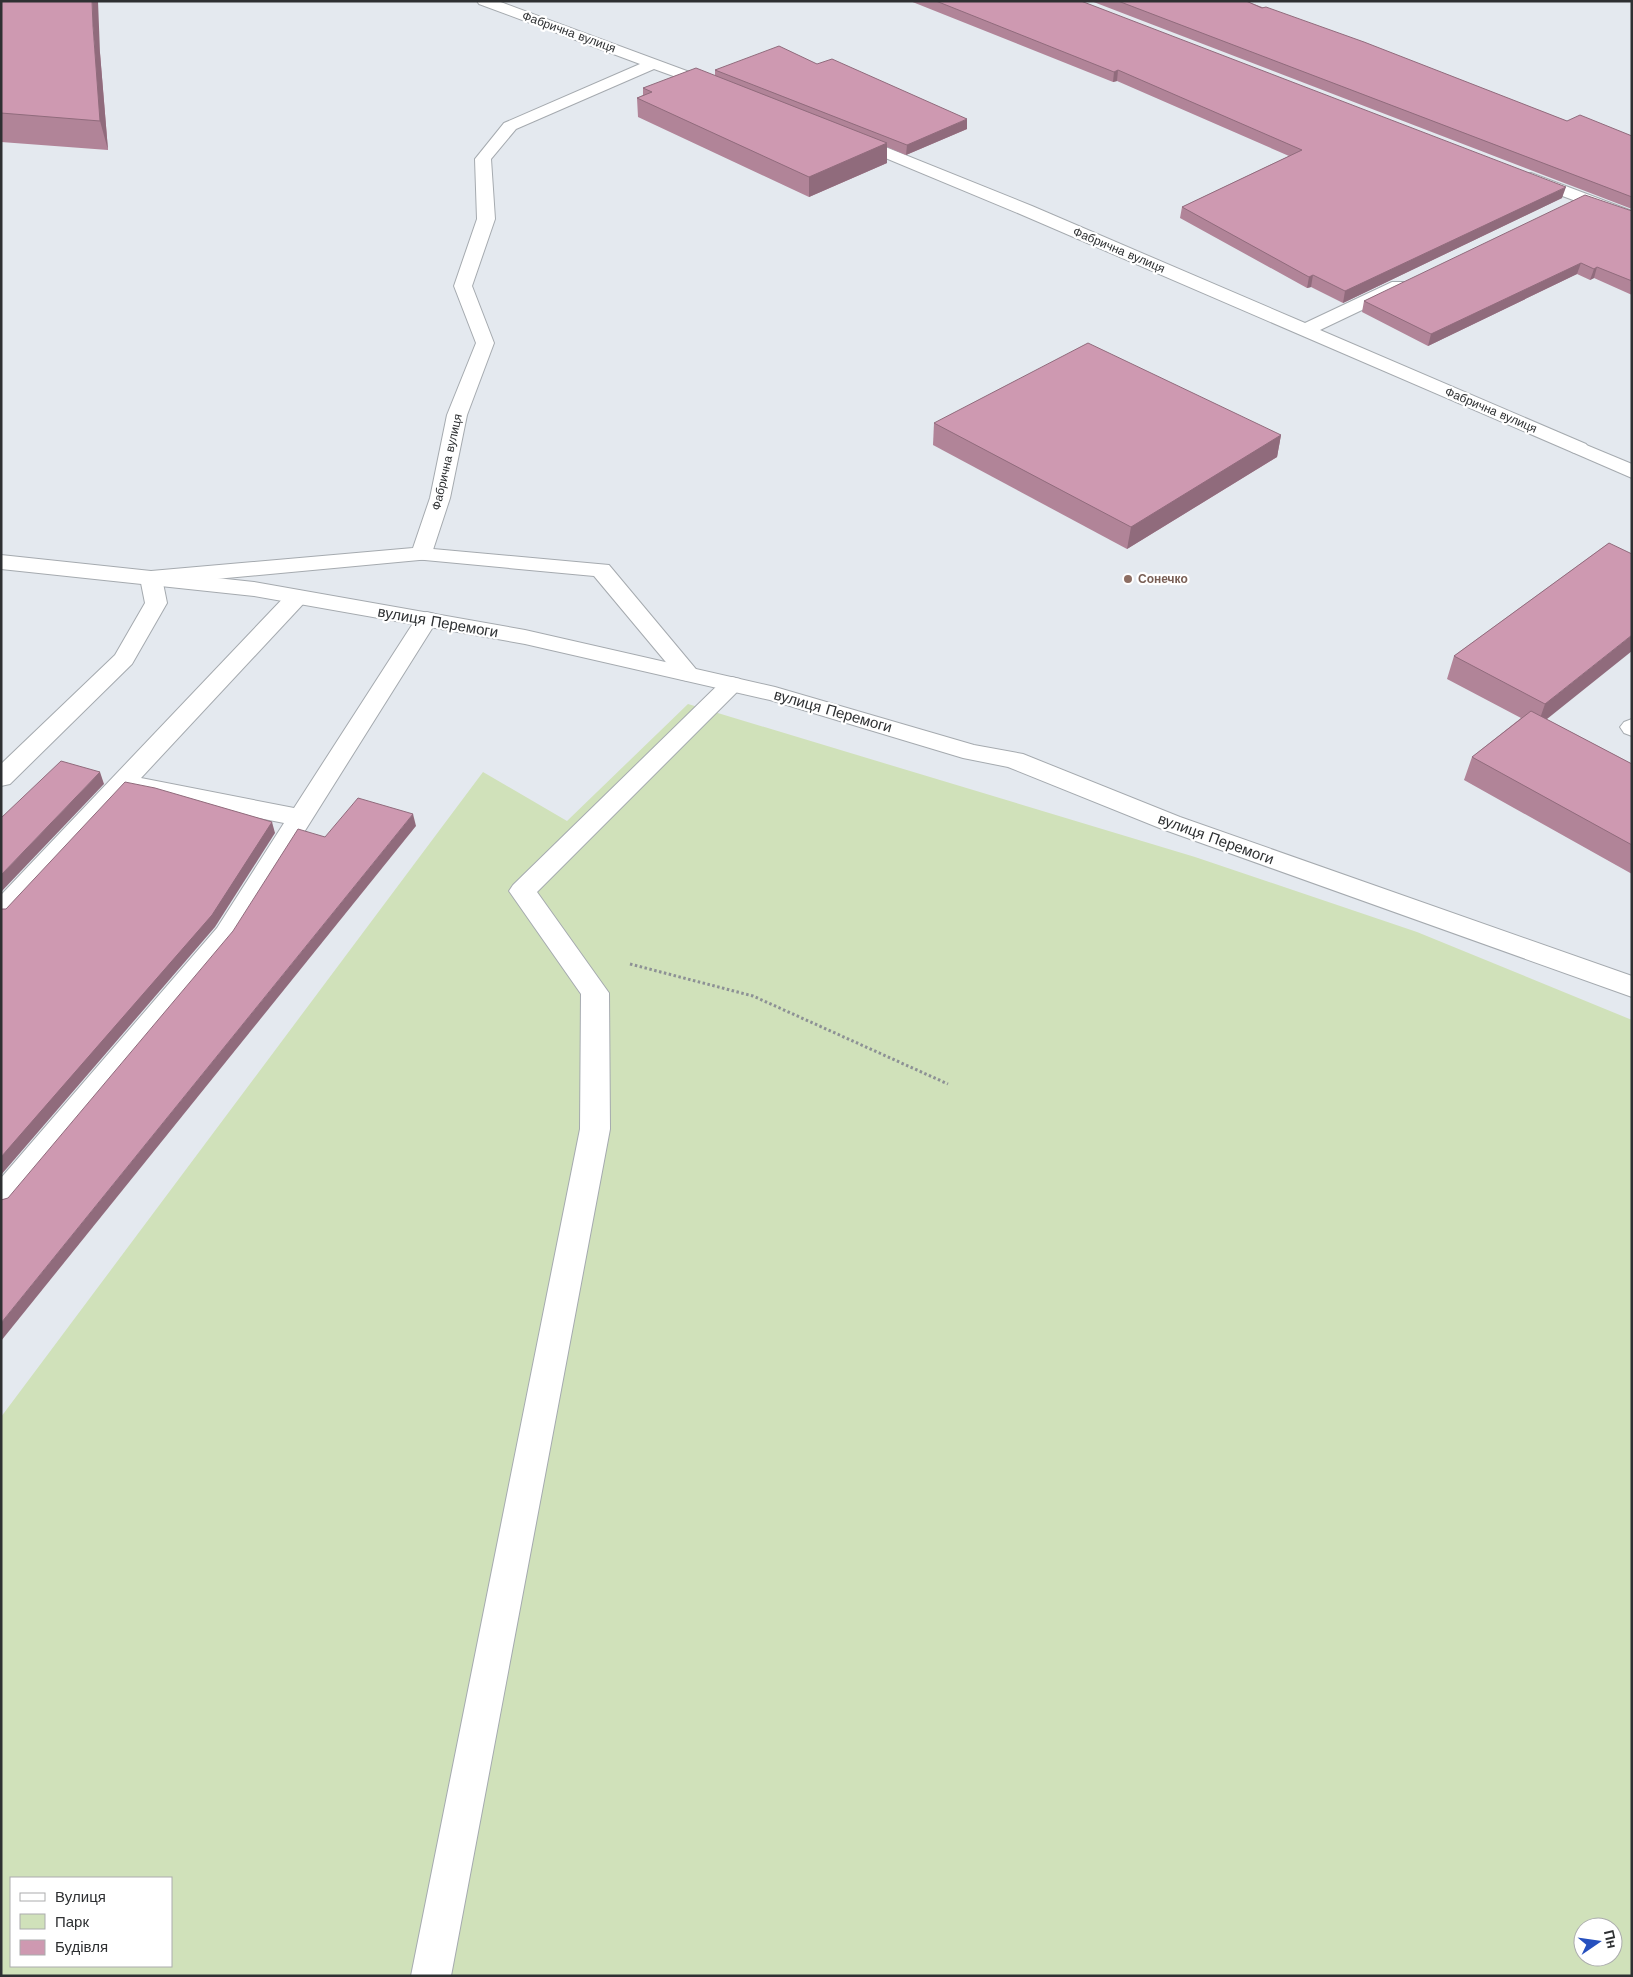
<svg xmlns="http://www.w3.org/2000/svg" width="1633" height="1977" font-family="'Work Sans',sans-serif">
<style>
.green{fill:#d0e1ba;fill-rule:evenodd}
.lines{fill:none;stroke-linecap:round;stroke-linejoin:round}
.service-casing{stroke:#a5aaaf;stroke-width:2}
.minor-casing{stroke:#a5aaaf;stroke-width:2}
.tertiary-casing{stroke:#a5aaaf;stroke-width:2}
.path{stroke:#8d9195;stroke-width:3;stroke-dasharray:2.5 2.5;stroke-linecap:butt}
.service{fill:#fff;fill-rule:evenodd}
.minor{fill:#fff;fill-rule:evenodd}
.tertiary{fill:#fff;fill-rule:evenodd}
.wall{fill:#b18498}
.shaded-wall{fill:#906b7c}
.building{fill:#ce99b1;stroke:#906b7c}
.education-dot{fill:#8d6e63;stroke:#fff;stroke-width:2}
.labels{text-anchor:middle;stroke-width:4.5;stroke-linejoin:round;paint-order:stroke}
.far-street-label{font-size:12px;fill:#2e3032;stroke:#fff}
.far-education-label{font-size:12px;font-weight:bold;fill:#785e54;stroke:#fff;text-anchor:start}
.street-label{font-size:15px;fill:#2e3032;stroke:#fff}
</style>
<rect width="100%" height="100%" fill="#e4e9ef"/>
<path class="green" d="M688,704L1195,857L1417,932L1632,1020V1976H1V1417L483,772L567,821ZM11,1878H171V1966H11ZM1583,1927H1613V1957H1583Z"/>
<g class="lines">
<defs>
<g id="service">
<polygon points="1579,442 1632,464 1632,478 1572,452 1569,448 1572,444"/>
<polygon points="422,548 609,565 700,674 696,679 688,681 680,679 594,576 414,559 411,554 414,549"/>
<polygon points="151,571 159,573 162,578 167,603 132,664 10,784 1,786 1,764 115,655 145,603 140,578 143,573"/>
<polygon points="297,590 305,592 308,597 305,602 141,778 294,808 419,614 427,612 435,614 438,619 235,942 12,1208 1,1211 1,1178 217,928 284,823 128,792 10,919 1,921 1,895 289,592"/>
<polygon points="732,677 740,679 744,684 740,689 537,892 609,993 610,1129 451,1976 411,1976 580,1129 581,994 509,891 513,885 724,679"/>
<polygon points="1632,719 1632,736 1624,733 1620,727 1624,722"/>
</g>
<g id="minor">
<polygon points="477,1 498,1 722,84 725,87 717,92 712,90 654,69 516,129 491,159 495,219 472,286 494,343 467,415 450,498 430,559 151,585 143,583 140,578 143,573 151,571 413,548 430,498 447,415 476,343 454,286 477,219 475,159 504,123 640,64 479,4"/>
<polygon points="853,134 1032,206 1305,323 1392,282 1404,282 1407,286 1404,290 1320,330 1586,444 1589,448 1586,452 1579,454 1572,452 1020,214 847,142 845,139"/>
<polygon points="1531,173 1632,211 1632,222 1525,182 1523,178 1525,174"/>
</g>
<polygon id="tertiary" points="1,555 254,582 525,630 775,687 974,745 1023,754 1180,817 1632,976 1632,997 1162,829 1008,767 963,758 770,700 525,644 254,596 1,569"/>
</defs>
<use href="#service" class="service-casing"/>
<use href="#minor" class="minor-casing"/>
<use href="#tertiary" class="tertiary-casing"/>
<polyline class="path" points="630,964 753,996 948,1084"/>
<use href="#service" class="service"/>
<use href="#minor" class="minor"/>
<use href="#tertiary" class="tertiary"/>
</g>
<g class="wall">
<polygon points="1,1 100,53 108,150 1,142"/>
<polygon points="910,1 1081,1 1562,198 1343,303 1311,287 1307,288 1180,218 1182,207 1289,156 1117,81 1113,82"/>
<polygon points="1091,1 1246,1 1567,121 1632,136 1632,209"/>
<polygon points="817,64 967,129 906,155 887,147 887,163 809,197 638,117 637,98 643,95 643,88 715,76 715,70"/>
<polygon points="1632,211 1632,295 1594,278 1590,280 1577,274 1428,346 1362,312 1364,301"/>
<polygon points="934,423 1281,435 1277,457 1127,549 933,445"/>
<polygon points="1609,543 1546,719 1632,764 1632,874 1464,780 1472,757 1521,718 1447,679 1454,656"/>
</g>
<g class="shaded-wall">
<polygon points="92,1 98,1 100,53 108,150 100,121 93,26"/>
<polygon points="1118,70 1117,81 1113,82 1114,72"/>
<polygon points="967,119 967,129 906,155 907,145"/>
<polygon points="887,143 887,163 809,197 809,177"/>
<polygon points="1566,187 1562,198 1343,303 1345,291"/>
<polygon points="1581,263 1577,274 1428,346 1431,334"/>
<polygon points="1597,267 1594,278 1590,280 1594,269"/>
<polygon points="1313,275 1311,287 1307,288 1309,277"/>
<polygon points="1281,435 1277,457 1127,549 1131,527"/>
<polygon points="1632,635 1632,651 1537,727 1545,704"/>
<polygon points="100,772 104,784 1,892 1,875"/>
<polygon points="413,814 416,826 1,1341 1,1323"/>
<polygon points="272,822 275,833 215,927 1,1175 1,1157"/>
</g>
<g class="building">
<polygon points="1,1 92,1 93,26 100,121 1,113"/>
<polygon points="936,1 1081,1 1566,187 1345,291 1313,275 1309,277 1182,207 1302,150 1118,70 1114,72"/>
<polygon points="1118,1 1246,1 1262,8 1266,7 1364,42 1567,121 1580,115 1632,136 1632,197"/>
<polygon points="779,46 817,64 832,59 967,119 907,145 715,70"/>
<polygon points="696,68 887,143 809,177 637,98 652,92 643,88"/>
<polygon points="1585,195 1632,211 1632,281 1597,267 1594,269 1581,263 1431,334 1364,301"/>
<polygon points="1088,343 1281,435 1131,527 934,423"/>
<polygon points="1609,543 1632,554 1632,635 1545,704 1454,656"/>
<polygon points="1531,711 1632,764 1632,845 1472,757"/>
<polygon points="61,761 100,772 1,875 1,818"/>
<polygon points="125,782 155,788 272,822 212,915 1,1157 1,909 6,909"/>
<polygon points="358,798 413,814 1,1323 1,1200 8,1198 233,931 298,829 325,837"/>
</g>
<circle class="education-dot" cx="1128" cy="579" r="5"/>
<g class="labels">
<g class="far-street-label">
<text transform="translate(569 32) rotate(20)" y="4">Фабрична вулиця</text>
<text transform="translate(1119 250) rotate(23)" y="4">Фабрична вулиця</text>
<text transform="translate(1491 410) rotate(23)" y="4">Фабрична вулиця</text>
<text transform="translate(447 462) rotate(-77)" y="4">Фабрична вулиця</text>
</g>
<g class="far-education-label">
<text x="1138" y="583">Сонечко</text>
</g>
<g class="street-label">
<text transform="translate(438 622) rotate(10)" y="5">вулиця Перемоги</text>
<text transform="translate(833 711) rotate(16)" y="5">вулиця Перемоги</text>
<text transform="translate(1216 839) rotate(20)" y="5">вулиця Перемоги</text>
</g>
</g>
<rect width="1633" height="1977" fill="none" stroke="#2e3032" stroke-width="5"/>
<rect x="10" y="1877" width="162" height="90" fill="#ffffff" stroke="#abacad"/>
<rect x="20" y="1893" width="25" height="8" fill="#ffffff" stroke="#abacad"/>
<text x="55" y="1902" font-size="15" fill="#2e3032">Вулиця</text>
<rect x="20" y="1914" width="25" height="15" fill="#d0e1ba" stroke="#abacad"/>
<text x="55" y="1927" font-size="15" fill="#2e3032">Парк</text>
<rect x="20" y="1940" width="25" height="15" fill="#ce99b1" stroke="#abacad"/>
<text x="55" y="1952" font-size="15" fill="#2e3032">Будівля</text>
<g transform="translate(1598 1942) rotate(77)"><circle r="24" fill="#ffffff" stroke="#abacad"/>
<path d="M0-4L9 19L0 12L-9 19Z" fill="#2650be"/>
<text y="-8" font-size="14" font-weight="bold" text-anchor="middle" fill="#2e3032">Пн</text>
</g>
</svg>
